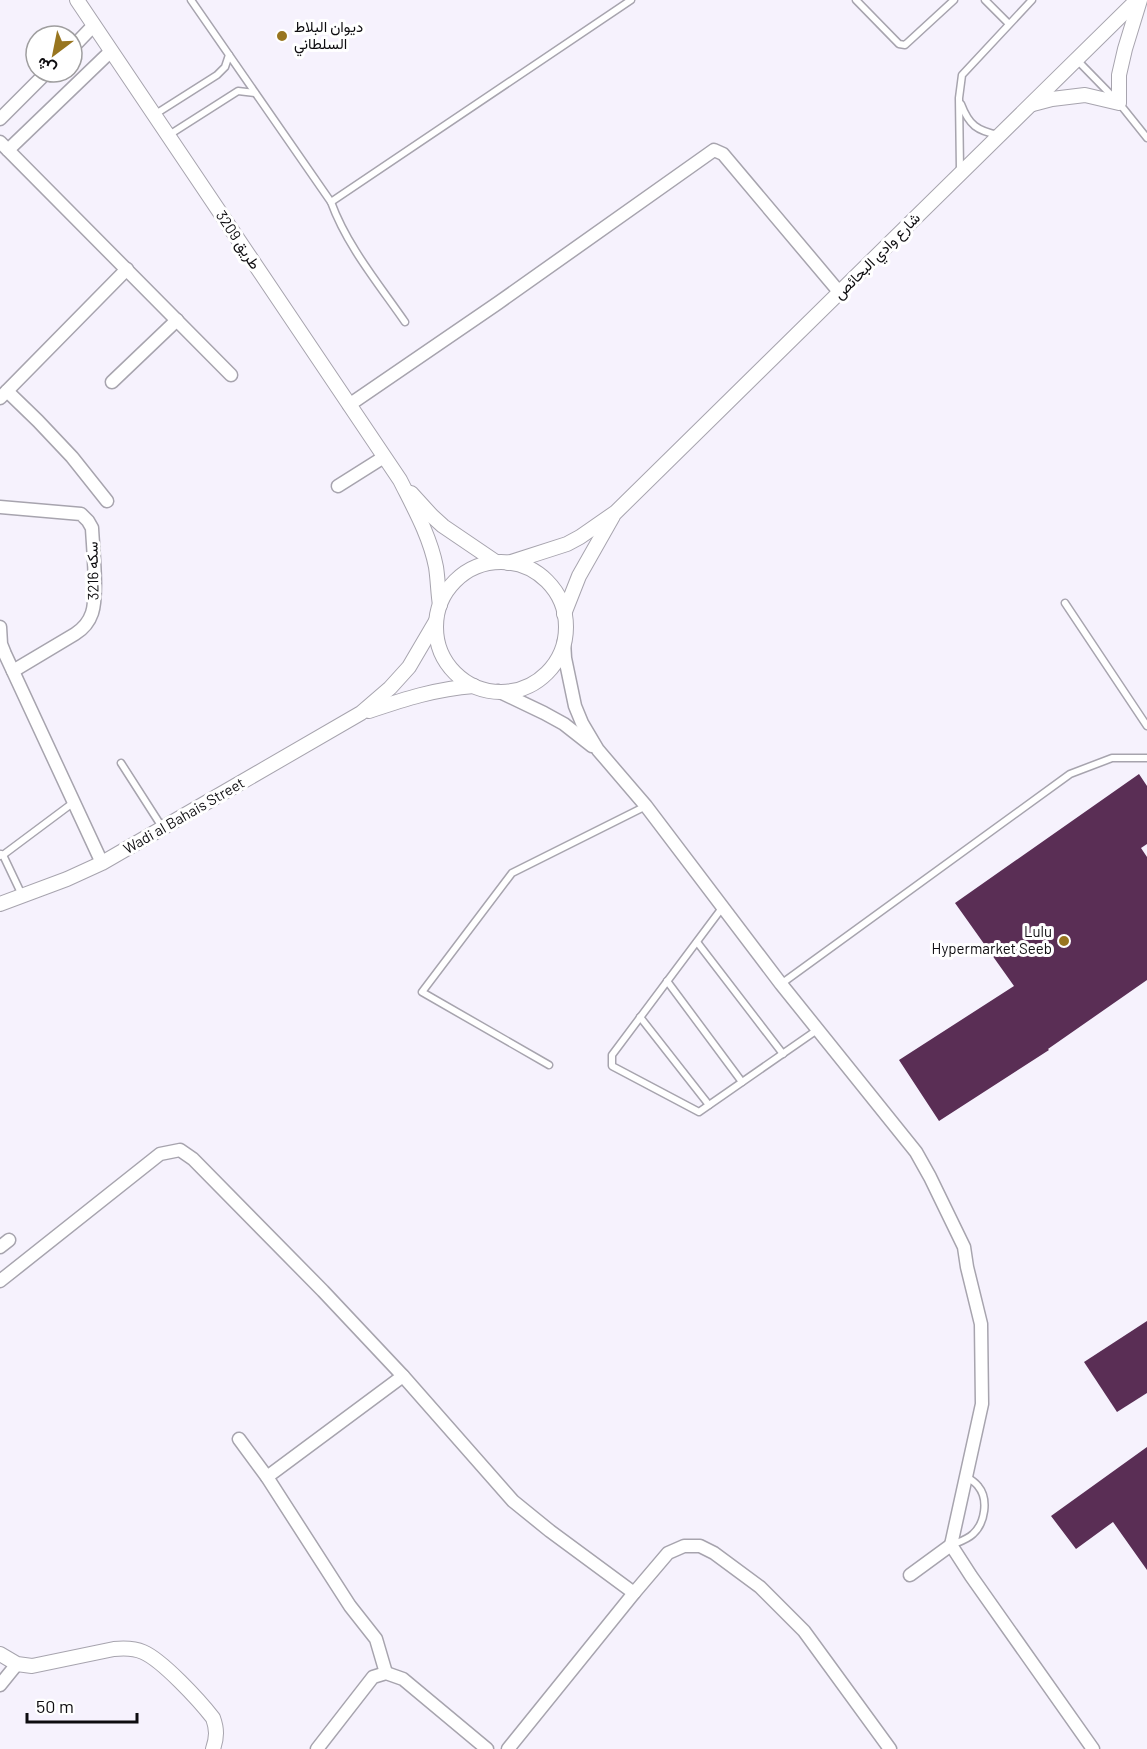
<svg xmlns="http://www.w3.org/2000/svg" width="1147" height="1749" font-family="Barlow,Vazirmatn,sans-serif">
<style>
.building{fill:#5a2e55}
.lines{fill:none;stroke-linecap:round;stroke-linejoin:round}
.service-casing{stroke:#a7a4ae;stroke-width:9}
.minor-casing{stroke:#a7a4ae;stroke-width:15}
.tertiary-casing{stroke:#a7a4ae;stroke-width:16}
.service{stroke:#fff;stroke-width:6}
.minor{stroke:#fff;stroke-width:12}
.tertiary{stroke:#fff;stroke-width:14}
.poi-dot{fill:#98751f;stroke:#fff;stroke-width:2}
.labels{text-anchor:middle;stroke-width:6;stroke-linejoin:round;paint-order:stroke}
.poi-label{font-size:15px;fill:#0e0d10;stroke:#fff;text-anchor:start}
.street-label{font-size:15px;fill:#0e0d10;stroke:#fff}
</style>
<rect width="100%" height="100%" fill="#f6f2fd"/>
<g class="building">
<polygon points="1139,774 1147,786 1147,844 1141,848 1147,857 1147,980 1048,1049 1049,1050 939,1121 899,1060 1014,986 955,903"/>
<polygon points="1147,1321 1147,1393 1117,1412 1084,1362"/>
<polygon points="1147,1447 1147,1570 1113,1522 1076,1549 1051,1516"/>
</g>
<g class="lines">
<defs>
<g id="service">
<path d="M191,0L331,202C347,246 378,283 405,322"/>
<polyline points="856,0 899,44 905,45 954,0"/>
<polyline points="985,0 1009,24"/>
<polyline points="1077,60 1119,103 1147,138"/>
<path d="M961,104C969,125 977,131 999,135"/>
<polyline points="154,115 217,75 225,67 229,55"/>
<polyline points="169,135 238,91 255,93"/>
<polyline points="960,170 959,98 962,75 1032,0"/>
<polyline points="331,202 631,0"/>
<polyline points="1065,603 1147,726"/>
<polyline points="121,763 162,827"/>
<polyline points="1,854 3,855 22,895"/>
<polyline points="0,856 3,855 74,802"/>
<polyline points="722,908 612,1055 612,1066 699,1112 817,1030"/>
<polyline points="697,942 783,1054"/>
<polyline points="667,981 742,1082"/>
<polyline points="781,984 1070,774 1112,758 1147,758"/>
<polyline points="640,1017 709,1105"/>
<polyline points="549,1065 422,992 512,873 646,806"/>
<path d="M952,1545C959,1542 968,1539 973,1534C985,1523 989,1499 978,1486C975,1482 971,1480 967,1477"/>
</g>
<g id="minor">
<polyline points="72,48 94,25"/>
<polyline points="0,119 47,72"/>
<polyline points="0,142 231,375"/>
<polyline points="8,150 111,51"/>
<polyline points="112,382 177,320"/>
<polyline points="7,391 38,421 72,457 107,501"/>
<polyline points="0,398 127,269"/>
<polyline points="349,405 498,303 714,150 723,154 840,293"/>
<polyline points="338,486 384,457"/>
<path d="M0,507L81,514L88,521L92,528C93,549 98,595 92,613C89,622 83,629 75,634L13,671"/>
<polyline points="0,627 1,644 5,654 102,863"/>
<polyline points="564,641 565,658 575,706 582,723 598,750 646,806 781,984 916,1152 930,1177 964,1247 967,1267 981,1324 982,1404 951,1545 971,1576 1093,1749"/>
<polyline points="498,691 544,713 564,724 592,746"/>
<polyline points="0,1247 9,1240"/>
<polyline points="0,1281 160,1154 180,1150 193,1159 323,1291 403,1376 513,1501 550,1531 634,1593"/>
<polyline points="239,1439 267,1477 350,1606 376,1639 386,1673"/>
<polyline points="267,1477 403,1376"/>
<polyline points="910,1575 951,1545"/>
<polyline points="0,1685 17,1664"/>
<polyline points="317,1749 373,1677 386,1673 403,1679 487,1749"/>
<polyline points="508,1749 634,1593 668,1553 684,1546 700,1546 714,1553 760,1587 804,1631 890,1749"/>
</g>
<g id="tertiary">
<path d="M77,0L400,480C414,508 430,536 436,567C438,580 438,593 440,605"/>
<polyline points="1033,104 1052,99 1085,95 1119,103 1119,75 1125,49 1140,0"/>
<polyline points="411,493 432,516 443,526 496,562"/>
<circle cx="501" cy="627" r="65"/>
<polyline points="508,563 567,544 580,537 616,512 1137,0"/>
<polyline points="564,614 579,576 613,516"/>
<path d="M369,711C405,699 435,689 474,686"/>
<polyline points="0,904 67,879 102,863 361,713 390,688 409,667 436,621"/>
<path d="M0,1654L17,1664L32,1666L114,1649C124,1648 134,1648 143,1652C162,1660 199,1700 213,1718C217,1729 217,1737 213,1749"/>
</g>
</defs>
<use href="#service" class="service-casing"/>
<use href="#minor" class="minor-casing"/>
<use href="#tertiary" class="tertiary-casing"/>
<use href="#service" class="service"/>
<use href="#minor" class="minor"/>
<use href="#tertiary" class="tertiary"/>
</g>
<g class="poi-dot">
<circle cx="282" cy="36" r="6"/>
<circle cx="1064" cy="941" r="6"/>
</g>
<g class="labels">
<g class="poi-label">
<text x="294" y="32">ديوان البلاط<tspan x="294" dy="17">السلطاني</tspan></text>
<text x="1052" y="937" text-anchor="end">Lulu<tspan x="1052" dy="17">Hypermarket Seeb</tspan></text>
</g>
<g class="street-label">
<text transform="translate(238 240) rotate(56)" y="5">طريق 3209</text>
<text transform="translate(877 256) rotate(-45)" y="5">شارع وادي البحائص</text>
<text transform="translate(93 571) rotate(-91)" y="5">سكه 3216</text>
<text transform="translate(184 816) rotate(-30)" y="5">Wadi al Bahais Street</text>
</g>
</g>
<g transform="translate(54 54) rotate(212)"><circle r="28" fill="#ffffff" stroke="#9f9e9f" stroke-width="1.5"/>
<path d="M0-4.5L10 22L0 15L-10 22Z" fill="#98751f"/>
<text y="-9" font-size="16" font-weight="bold" text-anchor="middle" fill="#0e0d10">ش</text>
</g>
<path d="M27 1713v9h110v-9" fill="none" stroke="#0e0d10" stroke-width="3"/>
<text x="36" y="1713" font-size="18" fill="#0e0d10" stroke="#ffffff" stroke-width="4.5" paint-order="stroke">50 m</text>
</svg>
